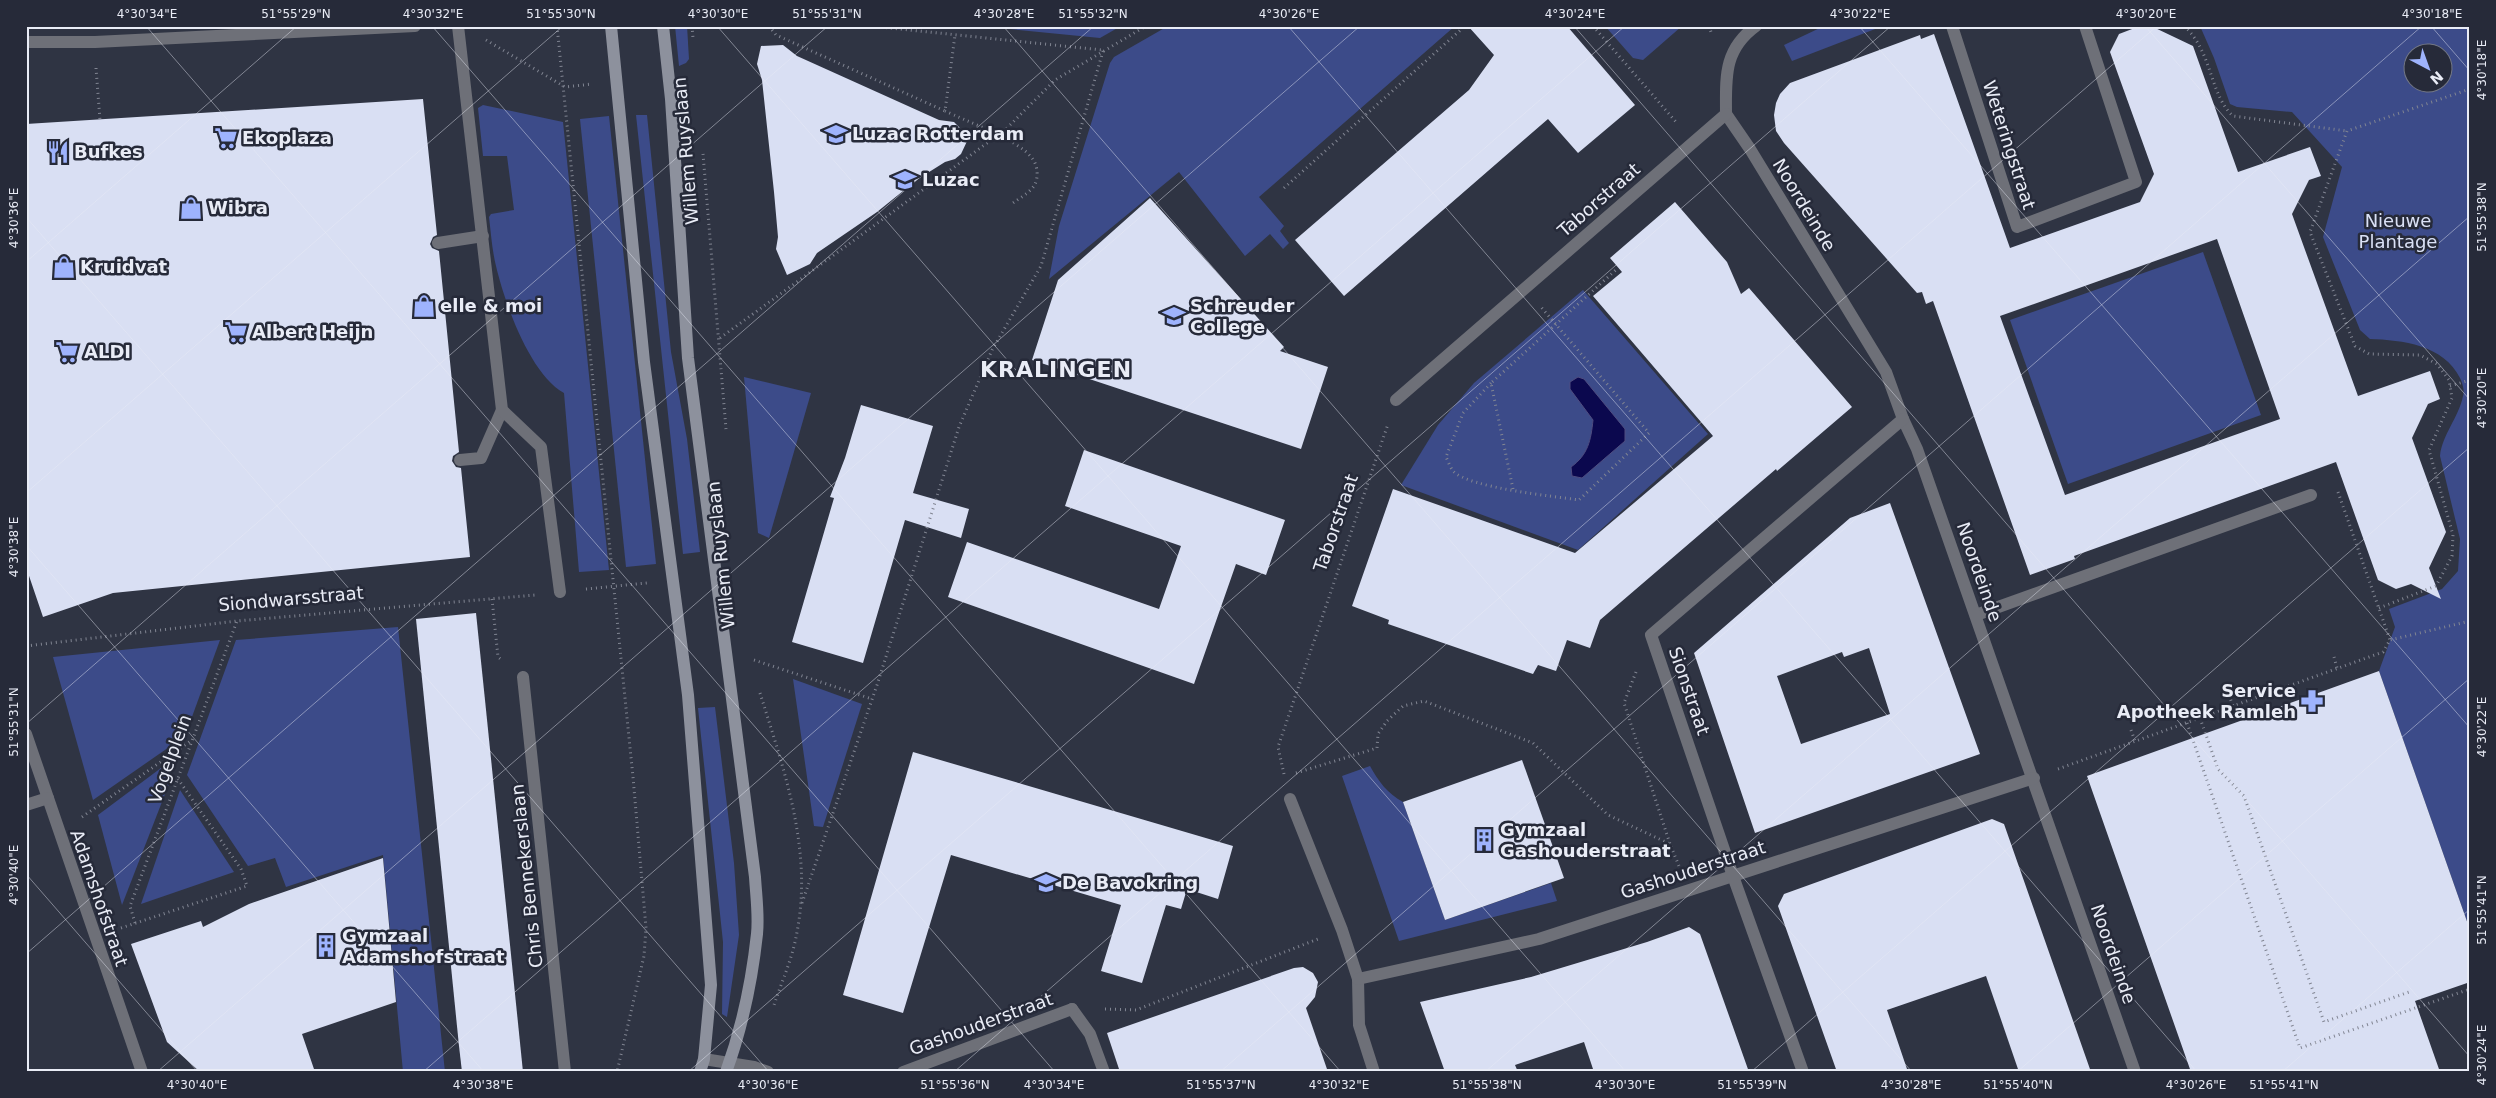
<svg xmlns="http://www.w3.org/2000/svg" width="2496" height="1098" font-family="'DejaVu Sans',sans-serif">
<style>
.green{fill:#3c4b89;fill-rule:evenodd}
.water{fill:#0b084e;stroke:#4e4c80}
.building{fill:#d9dff3;fill-rule:evenodd}
.lines{fill:none;stroke-linecap:round;stroke-linejoin:round}
.path{stroke:#818592;stroke-width:3;stroke-dasharray:1 4;stroke-linecap:butt}
.lane{stroke:#6e7078;stroke-width:12}
.street{stroke:#6e7078;stroke-width:12}
.secondary{stroke:#8d919d;stroke-width:12}
.ticks{fill:none;stroke:#e9ecf6;stroke-width:1;stroke-opacity:0.45}
.labels{text-anchor:middle;stroke-width:5;stroke-linejoin:round;paint-order:stroke}
.poi-label{font-size:18px;font-weight:bold;fill:#e9ecf6;stroke:#262a39;text-anchor:start}
.street-label{font-size:18px;fill:#e9ecf6;stroke:#262a39}
.park-label{font-size:18px;fill:#dae1f6;stroke:#262a39}
.district-label{font-size:22px;font-weight:bold;letter-spacing:1px;fill:#e9ecf6;stroke:#262a39}
.neatline{fill:none;stroke:#e9ecf6;stroke-width:2}
.ticks-label{font-size:12px;text-anchor:middle;fill:#e9ecf6}
</style>
<rect width="100%" height="100%" fill="#2f3443"/>
<g class="green">
<polygon points="675,26 687,26 689,59 686,63 679,66"/>
<polygon points="979,26 1121,26 1100,38"/>
<polygon points="1168,26 1455,26 1259,197 1284,226 1280,231 1289,243 1283,249 1270,234 1245,256 1179,172 1049,279 1059,226 1110,63 1114,57"/>
<polygon points="1605,26 1682,26 1643,60 1633,58"/>
<polygon points="1824,26 1883,26 1792,61 1784,45"/>
<path d="M2200,26H2470V930L2379,671L2395,627L2389,609L2442,589L2458,571L2460,539L2440,456C2442,435 2459,417 2463,396C2465,391 2462,382 2460,378C2444,345 2402,340 2370,339L2360,330L2323,237L2342,167L2292,112L2237,107L2230,104L2214,58ZM2414,52H2444V82H2414Z"/>
<path d="M483,105L563,122L609,570L579,572L564,393C530,374 505,304 496,266C492,250 491,233 489,217L491,214L514,210L507,156H483L478,108Z"/>
<polygon points="636,115 647,115 671,352 687,439 700,552 683,554"/>
<polygon points="609,116 656,564 626,567 580,119"/>
<polygon points="2203,252 2261,415 2068,484 2010,320"/>
<polygon points="1583,290 1708,434 1578,550 1401,485 1438,425 1474,383"/>
<polygon points="744,377 811,393 769,538 758,533"/>
<polygon points="398,627 445,1072 403,1072 383,855 286,887 275,858 248,866 187,775 236,640"/>
<polygon points="220,640 185,736 93,800 53,657"/>
<polygon points="793,679 862,704 823,827 814,826"/>
<polygon points="715,707 734,863 739,935 727,1017 722,1014 723,942 698,708"/>
<polygon points="165,765 172,776 122,905 98,815"/>
<path d="M1370,766C1378,781 1388,794 1403,802L1445,920L1551,883L1557,901L1399,941L1342,776Z"/>
<polygon points="180,790 234,872 141,904"/>
</g>
<path class="water" d="M1578,377L1584,379L1625,429V441L1582,478L1572,476L1571,467C1588,455 1591,440 1593,420L1570,389V382Z"/>
<g class="building">
<polygon points="1468,26 1567,26 1635,105 1578,153 1548,119 1344,296 1295,240 1469,90 1494,55"/>
<path d="M2140,26H2151L2193,46L2238,172L2310,147L2321,176L2309,180L2292,214L2358,396L2430,371L2440,399L2428,404L2412,438L2446,532L2429,568L2441,599L2411,584L2396,589L2378,580L2336,462L2074,556L2075,559L2030,575L1933,301L1926,304L1922,292L1917,293L1784,143L1776,131L1774,115L1776,103L1780,94L1790,83L1920,35L1921,39L1934,34L2010,248L2140,202L2154,174L2110,52L2119,34ZM2217,239L2280,419L2065,495L2000,316Z"/>
<polygon points="783,45 797,56 939,120 954,122 969,137 961,154 955,159 945,162 918,179 877,212 817,253 810,264 787,275 776,249 778,237 774,192 762,80 757,64 761,46"/>
<polygon points="423,99 437,235 433,237 430,244 432,248 439,251 459,452 453,456 452,461 456,467 461,468 470,557 113,593 43,617 26,567 26,124"/>
<polygon points="1150,198 1284,347 1280,351 1328,367 1301,449 1032,360 1058,280"/>
<polygon points="1675,202 1727,262 1741,294 1749,288 1852,407 1777,471 1776,469 1600,620 1590,648 1567,640 1556,671 1538,665 1533,674 1388,624 1389,620 1352,606 1393,489 1575,553 1713,436 1593,296 1622,272 1610,258"/>
<polygon points="861,405 933,426 913,493 969,509 961,538 905,520 863,663 792,642 834,498 830,497 845,458"/>
<polygon points="1084,450 1285,520 1266,575 1236,564 1194,684 948,597 967,542 1159,609 1181,546 1065,506"/>
<path d="M1890,503L1980,754L1755,833L1694,653L1850,518ZM1869,648L1890,714L1801,744L1777,676L1842,652L1844,657Z"/>
<polygon points="476,613 485,700 523,1072 462,1072 459,1046 416,619"/>
<polygon points="2379,671 2470,930 2470,982 2415,1001 2440,1072 2191,1072 2087,776"/>
<polygon points="913,752 1233,846 1218,899 1187,889 1181,909 1166,905 1142,983 1101,971 1121,905 951,855 903,1013 843,995"/>
<polygon points="1522,760 1564,878 1445,920 1403,802"/>
<polygon points="1992,819 2004,824 2091,1072 2019,1072 1986,976 1887,1010 1908,1072 1837,1072 1778,906 1784,894"/>
<polygon points="383,858 396,1002 302,1034 315,1072 200,1072 167,1042 131,944 201,921 203,927 249,904"/>
<polygon points="1689,927 1700,934 1749,1072 1594,1072 1584,1042 1515,1065 1518,1072 1445,1072 1420,1002 1531,977 1647,942"/>
<polygon points="1303,967 1313,973 1318,982 1315,997 1306,1008 1328,1072 1120,1072 1107,1033 1294,968"/>
</g>
<g class="lines">
<g class="path">
<polyline points="557,26 633,777 646,928 644,956 617,1072"/>
<polyline points="692,26 693,38"/>
<polyline points="769,26 776,35 945,111 955,35"/>
<polyline points="871,26 1102,50"/>
<polyline points="1593,26 1676,122"/>
<polyline points="1709,26 1712,35"/>
<path d="M2184,26C2213,52 2209,94 2233,116L2347,131"/>
<polyline points="486,40 565,87 592,84"/>
<polyline points="96,68 100,120"/>
<path d="M945,111C966,121 1018,140 1031,157C1038,164 1039,178 1034,186C1029,193 1020,198 1013,203"/>
<polyline points="703,154 726,429"/>
<polyline points="1284,188 1465,26"/>
<polyline points="720,338 1005,130 1055,80 1146,26"/>
<path d="M1491,383L1463,413L1446,457C1448,461 1450,467 1453,471C1469,488 1553,496 1579,500L1649,433L1541,307"/>
<polyline points="2450,386 2470,380"/>
<polyline points="1513,489 1491,383 1618,268"/>
<polyline points="2338,492 2390,640"/>
<polyline points="586,589 647,583"/>
<polyline points="492,599 498,657 503,661"/>
<polyline points="2379,608 2436,586 2452,556 2453,535 2429,450 2452,398 2449,380 2437,364 2420,355 2369,354 2355,346 2310,232 2347,131 2470,89"/>
<polyline points="26,646 237,621 535,595"/>
<polyline points="2334,657 2337,668"/>
<polyline points="754,660 872,699"/>
<polyline points="1636,672 1624,703 1670,844"/>
<path d="M760,693C784,770 813,850 797,932C793,957 782,981 774,1005"/>
<polyline points="2229,695 2233,706"/>
<polyline points="2200,718 2218,769 2244,796 2324,1022 2412,991"/>
<polyline points="2187,723 2300,1048 2470,989"/>
<polyline points="2131,730 2135,741"/>
<polyline points="2058,769 2383,652 2390,640 2470,621"/>
<polyline points="1296,773 1377,748 1378,734 1387,721 1403,706 1424,701 1533,743 1608,815 1670,844 1679,866"/>
<polyline points="1284,774 1278,747 1388,424"/>
<polyline points="82,817 192,740"/>
<polyline points="802,903 877,685 959,427 992,350 1041,266 1103,51"/>
<polyline points="135,923 130,906 237,621"/>
<polyline points="121,928 247,886 241,869 178,779"/>
<polyline points="1105,1009 1136,1010 1318,939"/>
</g>
<g class="lane">
<polyline points="438,243 483,236"/>
<polyline points="460,460 481,458 502,410"/>
<polyline points="1976,615 2311,495"/>
<polyline points="1072,1009 1090,1034 1104,1072"/>
</g>
<g class="street">
<polyline points="458,26 502,410 541,447 560,592"/>
<polyline points="1952,26 2017,227 2136,182 2085,26"/>
<polyline points="26,42 95,42 415,26"/>
<polyline points="1726,114 1750,149 1886,372 1903,419 1917,449 2135,1072"/>
<path d="M1726,114C1726,78 1723,50 1756,26"/>
<polyline points="1396,400 1726,114"/>
<polyline points="523,677 565,1072"/>
<polyline points="26,734 142,1072"/>
<polyline points="1290,799 1342,930 1358,979 1359,1025 1374,1072"/>
<polyline points="26,805 48,798"/>
<polyline points="1358,979 1539,939 2034,778"/>
<polyline points="704,1059 754,1067 768,1072"/>
<polyline points="903,1072 1072,1009"/>
<polyline points="1803,1072 1733,876 1651,635 1903,419"/>
</g>
<g class="secondary">
<polyline points="611,26 644,362 688,695 711,985 704,1059 700,1072"/>
<path d="M663,26L671,99L688,358L755,877C756,895 759,915 757,934C752,980 742,1028 726,1072"/>
</g>
</g>
<path class="ticks" d="M146,26L1055,1072M432,26L1341,1072M717,26L1626,1072M1003,26L1912,1072M1288,26L2197,1072M1574,26L2470,1057M1859,26L2470,728M2145,26L2470,400M2431,26L2470,71M26,31L31,26M26,217L769,1072M26,262L297,26M26,493L563,26M26,545L484,1072M26,724L828,26M26,874L198,1072M26,954L1094,26M157,1072L1360,26M423,1072L1625,26M688,1072L1891,26M954,1072L2157,26M1220,1072L2422,26M1485,1072L2470,216M1751,1072L2470,447M2017,1072L2470,678M2282,1072L2470,909"/>
<defs>
<symbol id="school-bare" viewBox="-9 -9 18 18"><path d="M0-5L7-2L0 1L-7-2ZM-4 1L0 2.5L4 1V4Q0 6-4 4Z" fill="#9eb3fd" stroke="#262a39" stroke-width="2.5" paint-order="stroke"/></symbol>
<symbol id="supermarket-bare" viewBox="-9 -9 18 18"><path d="M-6-5.5h2.5l.6 2H6L4.5 2H-2.5L-4.4-4H-6ZM-1.5 3.2a1.3 1.3 0 1 0 .1 0ZM3 3.2a1.3 1.3 0 1 0 .1 0Z" fill="#9eb3fd" stroke="#262a39" stroke-width="2.5" paint-order="stroke"/></symbol>
<symbol id="restaurant-bare" viewBox="-9 -9 18 18"><path d="M-5-6h1v4h1v-4h1v4h1v-4h1v5L-1.5 .5V6h-2V.5L-5-1ZM5-6V6H3V1.5H1.5Q1.5-4 5-6Z" fill="#9eb3fd" stroke="#262a39" stroke-width="2.5" paint-order="stroke"/></symbol>
<symbol id="shop-bare" viewBox="-9 -9 18 18"><path d="M-5-2.5h2.3a2.7 3.5 0 0 1 5.4 0H5L5.5 6h-11ZM-1.5-2.5h3a1.5 2.3 0 0 0-3 0Z" fill="#9eb3fd" stroke="#262a39" stroke-width="2.5" paint-order="stroke"/></symbol>
<symbol id="pharmacy-bare" viewBox="-9 -9 18 18"><path d="M-2-6h4v4h4v4h-4v4h-4v-4h-4v-4h4Z" fill="#9eb3fd" stroke="#262a39" stroke-width="2.5" paint-order="stroke"/></symbol>
<symbol id="building-bare" viewBox="-9 -9 18 18"><path d="M-4-6H4V6H1V3H-1V6H-4ZM-2.5-4.3h1.7v1.8h-1.7ZM.8-4.3h1.7v1.8H.8ZM-2.5-1h1.7V.8h-1.7ZM.8-1h1.7V.8H.8Z" fill="#9eb3fd" stroke="#262a39" stroke-width="2.5" paint-order="stroke"/></symbol>
</defs>
<g fill-rule="evenodd">
<use href="#school-bare" x="820" y="118" width="32" height="32"/>
<use href="#supermarket-bare" x="210" y="122" width="32" height="32"/>
<use href="#restaurant-bare" x="42" y="136" width="32" height="32"/>
<use href="#school-bare" x="889" y="164" width="32" height="32"/>
<use href="#shop-bare" x="175" y="192" width="32" height="32"/>
<use href="#shop-bare" x="48" y="251" width="32" height="32"/>
<use href="#shop-bare" x="408" y="290" width="32" height="32"/>
<use href="#school-bare" x="1158" y="300" width="32" height="32"/>
<use href="#supermarket-bare" x="220" y="316" width="32" height="32"/>
<use href="#supermarket-bare" x="51" y="336" width="32" height="32"/>
<use href="#pharmacy-bare" x="2296" y="685" width="32" height="32"/>
<use href="#building-bare" x="1468" y="824" width="32" height="32"/>
<use href="#school-bare" x="1030" y="867" width="32" height="32"/>
<use href="#building-bare" x="310" y="930" width="32" height="32"/>
</g>
<g class="labels">
<g class="poi-label">
<text x="852" y="140">Luzac Rotterdam</text>
<text x="242" y="144">Ekoplaza</text>
<text x="74" y="158">Bufkes</text>
<text x="922" y="186">Luzac</text>
<text x="208" y="214">Wibra</text>
<text x="80" y="273">Kruidvat</text>
<text x="440" y="312">elle &amp; moi</text>
<text x="1190" y="312">Schreuder<tspan x="1190" dy="21">College</tspan></text>
<text x="252" y="338">Albert Heijn</text>
<text x="84" y="358">ALDI</text>
<text x="2296" y="697" text-anchor="end">Service<tspan x="2296" dy="21">Apotheek Ramleh</tspan></text>
<text x="1500" y="836">Gymzaal<tspan x="1500" dy="21">Gashouderstraat</tspan></text>
<text x="1062" y="889">De Bavokring</text>
<text x="342" y="942">Gymzaal<tspan x="342" dy="21">Adamshofstraat</tspan></text>
</g>
<g class="street-label">
<text transform="translate(2009 145) rotate(72)" y="6">Weteringstraat</text>
<text transform="translate(686 151) rotate(-95)" y="6">Willem Ruyslaan</text>
<text transform="translate(1599 200) rotate(-41)" y="6">Taborstraat</text>
<text transform="translate(1804 205) rotate(59)" y="6">Noordeinde</text>
<text transform="translate(1336 523) rotate(-71)" y="6">Taborstraat</text>
<text transform="translate(721 555) rotate(-96)" y="6">Willem Ruyslaan</text>
<text transform="translate(1979 572) rotate(71)" y="6">Noordeinde</text>
<text transform="translate(291 599) rotate(-5)" y="6">Siondwarsstraat</text>
<text transform="translate(1689 691) rotate(71)" y="6">Sionstraat</text>
<text transform="translate(170 759) rotate(-70)" y="6">Vogelplein</text>
<text transform="translate(1693 870) rotate(-18)" y="6">Gashouderstraat</text>
<text transform="translate(527 876) rotate(-96)" y="6">Chris Bennekerslaan</text>
<text transform="translate(99 898) rotate(71)" y="6">Adamshofstraat</text>
<text transform="translate(2113 954) rotate(71)" y="6">Noordeinde</text>
<text transform="translate(981 1024) rotate(-20)" y="6">Gashouderstraat</text>
</g>
<g class="park-label">
<text x="2398" y="227">Nieuwe<tspan x="2398" dy="21">Plantage</tspan></text>
</g>
<g class="district-label">
<text x="1056" y="377">KRALINGEN</text>
</g>
</g>
<rect width="2496" height="1098" fill="none" stroke="#262a39" stroke-width="55"/>
<g transform="translate(2428 68) rotate(139)"><circle r="24" fill="#262a39" stroke="#747885"/>
<path d="M0-4L9 19L0 12L-9 19Z" fill="#9eb3fd"/>
<text y="-8" font-size="14" font-weight="bold" text-anchor="middle" fill="#e9ecf6">N</text>
</g>
<rect x="28" y="28" width="2440" height="1042" class="neatline"/>
<g class="ticks-label">
<text x="147" y="18">4°30'34"E</text>
<text x="296" y="18">51°55'29"N</text>
<text x="433" y="18">4°30'32"E</text>
<text x="561" y="18">51°55'30"N</text>
<text x="718" y="18">4°30'30"E</text>
<text x="827" y="18">51°55'31"N</text>
<text x="1004" y="18">4°30'28"E</text>
<text x="1093" y="18">51°55'32"N</text>
<text x="1289" y="18">4°30'26"E</text>
<text x="1575" y="18">4°30'24"E</text>
<text x="1860" y="18">4°30'22"E</text>
<text x="2146" y="18">4°30'20"E</text>
<text x="2432" y="18">4°30'18"E</text>
<text transform="translate(2482 70) rotate(-90)" y="4">4°30'18"E</text>
<text transform="translate(2482 217) rotate(-90)" y="4">51°55'38"N</text>
<text transform="translate(14 218) rotate(-90)" y="4">4°30'36"E</text>
<text transform="translate(2482 398) rotate(-90)" y="4">4°30'20"E</text>
<text transform="translate(14 547) rotate(-90)" y="4">4°30'38"E</text>
<text transform="translate(14 722) rotate(-90)" y="4">51°55'31"N</text>
<text transform="translate(2482 727) rotate(-90)" y="4">4°30'22"E</text>
<text transform="translate(14 875) rotate(-90)" y="4">4°30'40"E</text>
<text transform="translate(2482 910) rotate(-90)" y="4">51°55'41"N</text>
<text transform="translate(2482 1055) rotate(-90)" y="4">4°30'24"E</text>
<text x="197" y="1089">4°30'40"E</text>
<text x="483" y="1089">4°30'38"E</text>
<text x="768" y="1089">4°30'36"E</text>
<text x="955" y="1089">51°55'36"N</text>
<text x="1054" y="1089">4°30'34"E</text>
<text x="1221" y="1089">51°55'37"N</text>
<text x="1339" y="1089">4°30'32"E</text>
<text x="1487" y="1089">51°55'38"N</text>
<text x="1625" y="1089">4°30'30"E</text>
<text x="1752" y="1089">51°55'39"N</text>
<text x="1911" y="1089">4°30'28"E</text>
<text x="2018" y="1089">51°55'40"N</text>
<text x="2196" y="1089">4°30'26"E</text>
<text x="2284" y="1089">51°55'41"N</text>
</g>
</svg>
